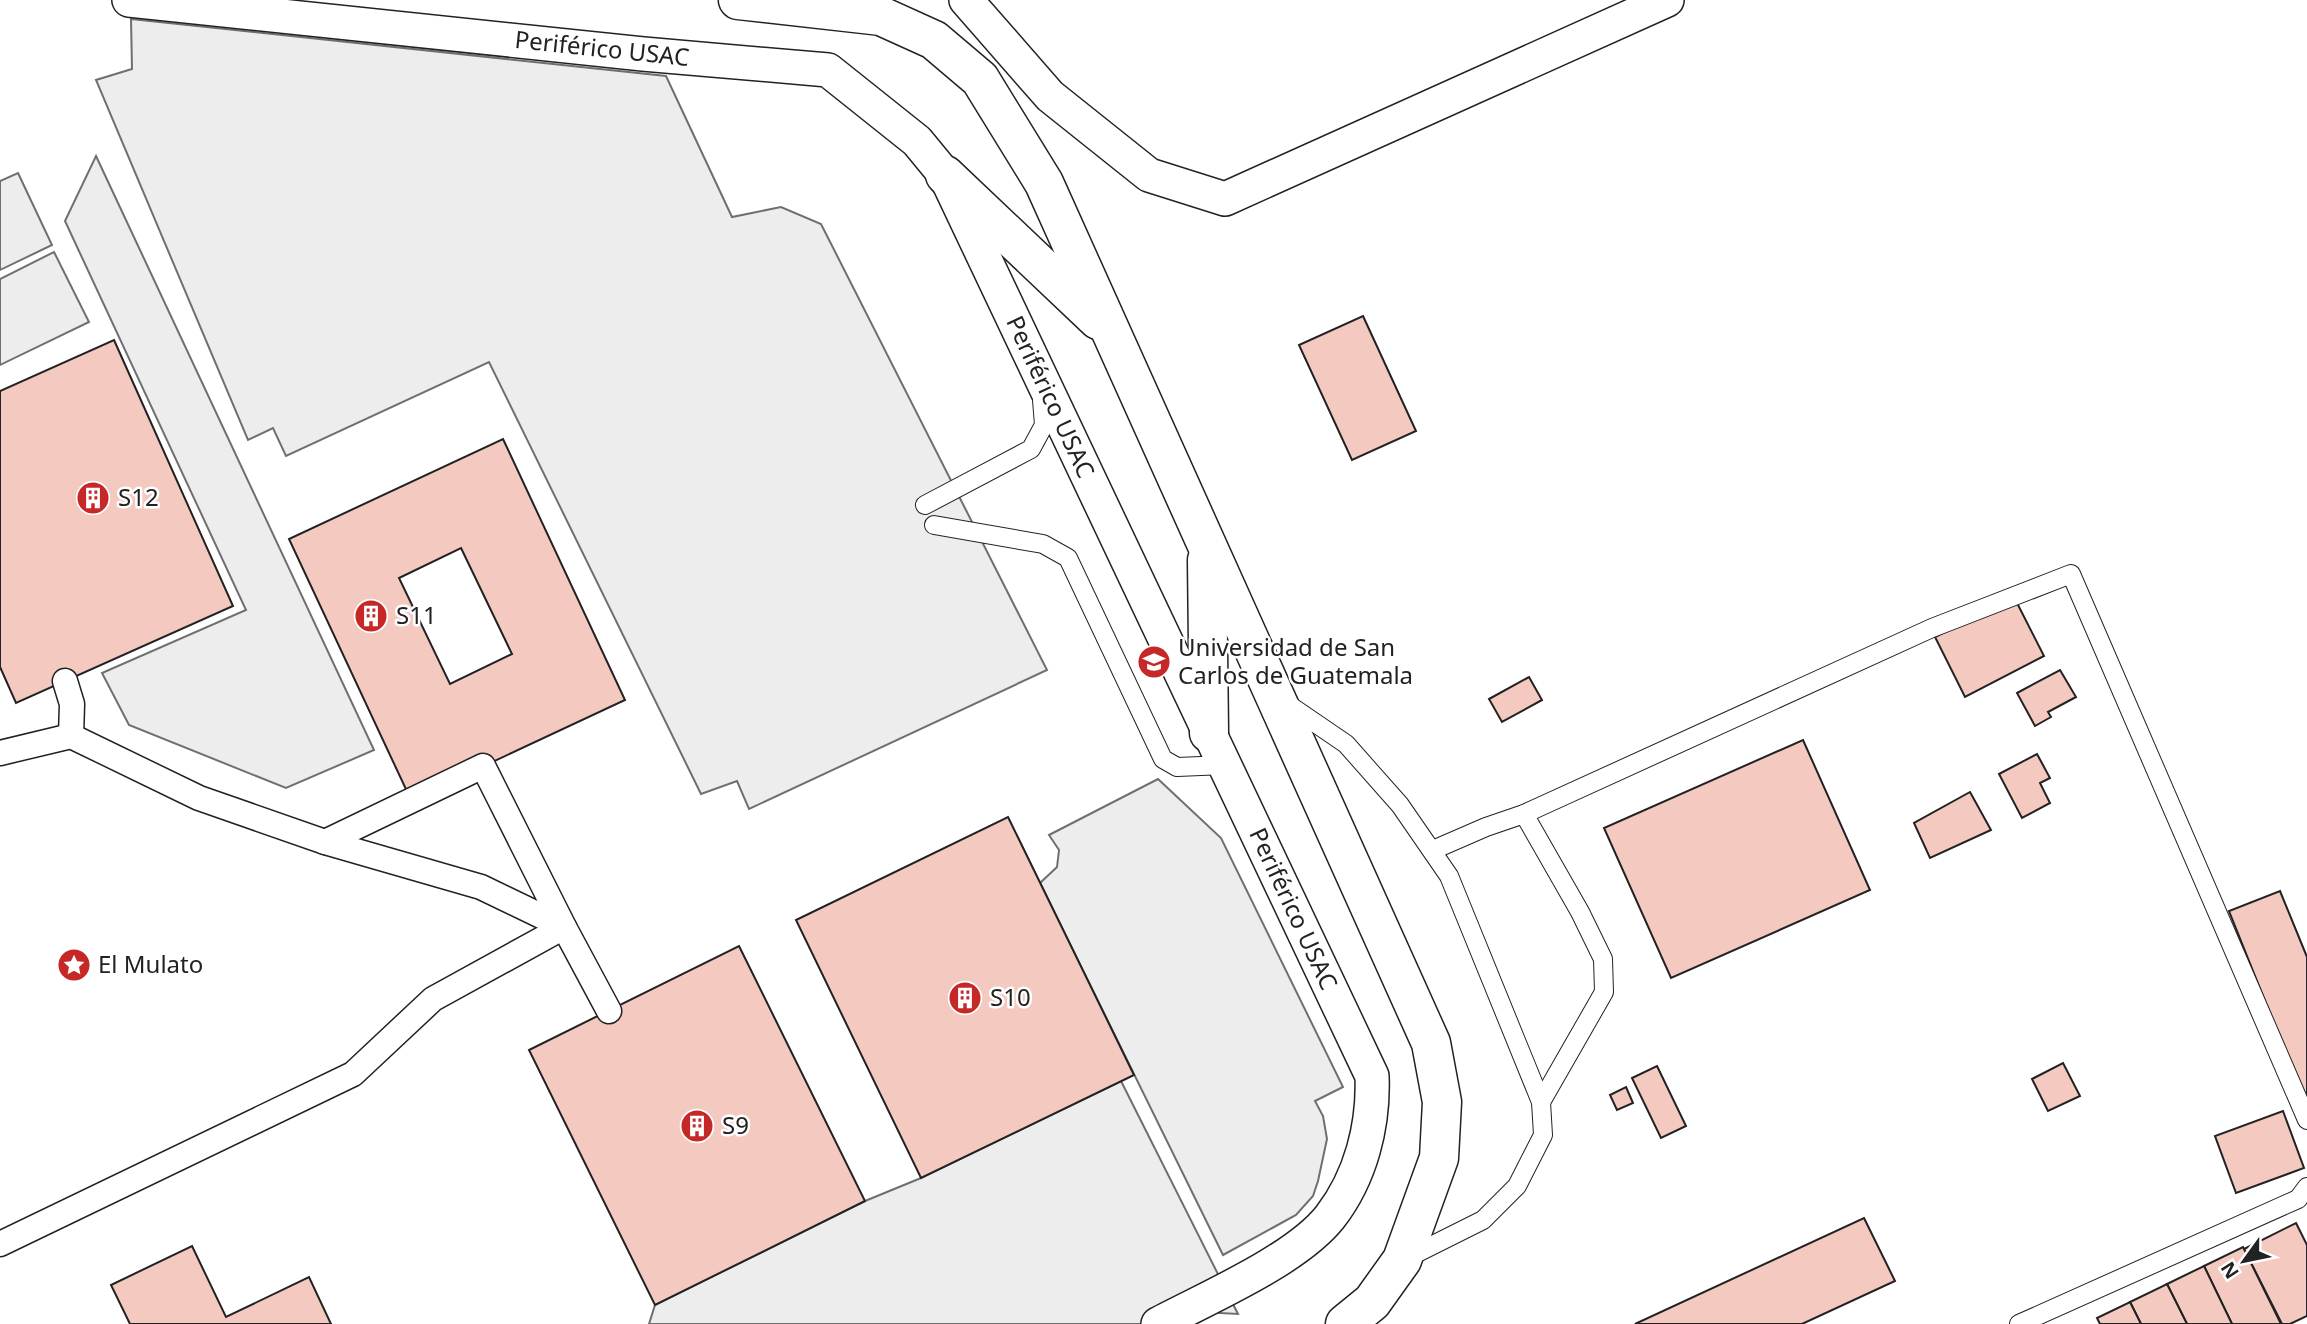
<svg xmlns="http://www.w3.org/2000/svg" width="2307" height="1324" font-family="'Noto Sans',sans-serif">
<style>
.parking{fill:#ededed;stroke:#6f6f6f;stroke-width:2}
.building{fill:#f3c9c0;stroke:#222;stroke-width:2;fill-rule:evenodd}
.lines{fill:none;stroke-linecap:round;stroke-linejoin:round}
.service-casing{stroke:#222;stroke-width:20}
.pedestrian-casing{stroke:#222;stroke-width:27}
.minor-casing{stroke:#222;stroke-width:36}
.tertiary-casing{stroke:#222;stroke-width:41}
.service{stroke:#fff;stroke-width:18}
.pedestrian{stroke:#fff;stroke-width:24}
.minor{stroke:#fff;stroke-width:33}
.tertiary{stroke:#fff;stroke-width:38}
.labels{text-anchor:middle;stroke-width:5;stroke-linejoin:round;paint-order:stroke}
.street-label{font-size:24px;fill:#222;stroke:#fff}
.poi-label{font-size:24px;fill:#222;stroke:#fff;text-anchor:start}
</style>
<rect width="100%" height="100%" fill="#fff"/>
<g class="parking">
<polygon points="131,19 666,76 732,217 781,207 821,224 1047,670 749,809 737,781 701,794 489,362 286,456 273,428 248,440 96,80 132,69"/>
<polygon points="96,156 374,750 286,788 129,725 102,673 246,610 65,221"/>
<polygon points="18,173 52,245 0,270 0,181"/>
<polygon points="54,252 89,322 0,365 0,279"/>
<polygon points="1158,779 1221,838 1343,1087 1315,1101 1323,1116 1327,1139 1318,1181 1313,1196 1296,1215 1223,1255 1040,883 1057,867 1059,850 1049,835"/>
<polygon points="1121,1081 1238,1314 1182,1311 1158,1324 649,1324 655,1305 865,1201 921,1178"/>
</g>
<g class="building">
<polygon points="1363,316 1416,431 1352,460 1299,345"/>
<polygon points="114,340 233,606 16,703 0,667 0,391"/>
<path d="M503,439L625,700L411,800L289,539ZM461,548L512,654L450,684L399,578Z"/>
<polygon points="2014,597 2044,656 1965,697 1935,637"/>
<polygon points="2060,670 2076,697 2048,712 2051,717 2035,726 2017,693"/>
<polygon points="1529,677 1542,700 1502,722 1489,699"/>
<polygon points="1803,740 1870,890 1671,978 1604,828"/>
<polygon points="2037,754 2050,778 2040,783 2050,803 2022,818 1999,774"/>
<polygon points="1970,792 1991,830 1930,858 1914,823"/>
<polygon points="1008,817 1134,1075 921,1178 796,920"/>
<polygon points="2280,891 2307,957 2307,1106 2229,911"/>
<polygon points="739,946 865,1201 655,1305 529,1050"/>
<polygon points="2063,1063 2080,1096 2048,1111 2032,1079"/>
<polygon points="1657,1066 1686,1126 1661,1138 1632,1078"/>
<polygon points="1626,1087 1633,1103 1617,1110 1610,1095"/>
<polygon points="2283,1111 2304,1168 2236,1193 2215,1136"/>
<polygon points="1864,1218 1895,1281 1802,1324 1635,1324"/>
<polygon points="2296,1223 2307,1245 2307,1316 2290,1324 2282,1324 2244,1249"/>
<polygon points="192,1246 226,1317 309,1277 331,1324 130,1324 111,1285"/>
<polygon points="2243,1247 2244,1249 2281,1324 2232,1324 2204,1266"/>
<polygon points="2204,1266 2232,1324 2187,1324 2167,1284"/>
<polygon points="2167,1284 2187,1324 2141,1324 2130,1302"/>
<polygon points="2130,1302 2141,1324 2100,1324 2097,1318"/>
</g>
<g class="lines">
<defs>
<g id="service">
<polyline points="925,505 1031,449 1044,425 1042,400"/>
<polyline points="934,525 1043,544 1068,558 1163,759 1177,767 1225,765"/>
<polyline points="1286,703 1346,744 1400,805 1449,876 1541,1102 1543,1135 1517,1186 1483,1220 1405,1259"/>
<polyline points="1524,814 1932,628 2071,574 2307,1120"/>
<polyline points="1433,850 1486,827 1524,814 1580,912 1603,959 1604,992 1541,1102"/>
<polyline points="2019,1324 2298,1199 2307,1187"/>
</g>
<g id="pedestrian">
<polyline points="65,681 72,704 71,736"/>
<polyline points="0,753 71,736 199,798 325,842 481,887 564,927 609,1011"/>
<polyline points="0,1244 353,1074 433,999 564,927 483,766 325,842"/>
</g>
<g id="minor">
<path d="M129,0L643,54L828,70L917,141L945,175L1372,1076C1374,1125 1361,1177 1330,1217C1296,1260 1207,1298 1158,1324"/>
<polyline points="966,0 1050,96 1149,175 1225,199 1667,0"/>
</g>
<g id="tertiary">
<polyline points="738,0 881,16 934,40 980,79 1044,183 1431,1043 1442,1102 1439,1158 1402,1260 1372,1302 1345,1324"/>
<polyline points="945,175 1098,320"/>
<polyline points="1207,560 1209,733"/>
</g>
</defs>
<use href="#service" class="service-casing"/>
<use href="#pedestrian" class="pedestrian-casing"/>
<use href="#minor" class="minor-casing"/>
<use href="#tertiary" class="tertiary-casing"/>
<use href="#service" class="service"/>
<use href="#pedestrian" class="pedestrian"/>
<use href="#minor" class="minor"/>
<use href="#tertiary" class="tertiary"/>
</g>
<defs>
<symbol id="building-disc" viewBox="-11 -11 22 22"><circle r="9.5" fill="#c62828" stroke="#fff"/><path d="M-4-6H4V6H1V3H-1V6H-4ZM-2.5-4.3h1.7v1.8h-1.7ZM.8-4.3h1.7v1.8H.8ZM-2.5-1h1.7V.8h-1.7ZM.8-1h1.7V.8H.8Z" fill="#fff"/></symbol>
<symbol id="university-disc" viewBox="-11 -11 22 22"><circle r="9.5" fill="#c62828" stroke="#fff"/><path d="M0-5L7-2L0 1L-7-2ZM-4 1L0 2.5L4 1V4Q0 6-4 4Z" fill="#fff"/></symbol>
<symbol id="sight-disc" viewBox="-11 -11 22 22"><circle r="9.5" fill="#c62828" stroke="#fff"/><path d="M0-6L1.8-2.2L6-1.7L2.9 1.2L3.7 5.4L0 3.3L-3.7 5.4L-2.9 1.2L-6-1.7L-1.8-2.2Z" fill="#fff"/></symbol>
</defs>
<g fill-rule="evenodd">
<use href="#building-disc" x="74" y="479" width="38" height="38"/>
<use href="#building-disc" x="352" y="597" width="38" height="38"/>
<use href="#university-disc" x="1135" y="643" width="38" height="38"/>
<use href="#sight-disc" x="55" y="946" width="38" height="38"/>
<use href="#building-disc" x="946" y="979" width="38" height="38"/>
<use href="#building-disc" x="678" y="1107" width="38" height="38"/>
</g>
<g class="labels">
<g class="street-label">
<text transform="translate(602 49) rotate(6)" y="8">Periférico USAC</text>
<text transform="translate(1050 397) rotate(65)" y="8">Periférico USAC</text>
<text transform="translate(1293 909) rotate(65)" y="8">Periférico USAC</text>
</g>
<g class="poi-label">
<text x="118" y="506">S12</text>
<text x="396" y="624">S11</text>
<text x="1178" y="656">Universidad de San<tspan x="1178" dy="28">Carlos de Guatemala</tspan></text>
<text x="98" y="973">El Mulato</text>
<text x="990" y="1006">S10</text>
<text x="722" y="1134">S9</text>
</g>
</g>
<g transform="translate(2244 1261) rotate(237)" stroke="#ffffff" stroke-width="5" paint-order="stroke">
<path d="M0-5L12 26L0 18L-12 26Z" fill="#222222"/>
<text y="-10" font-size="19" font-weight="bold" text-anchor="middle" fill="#222222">N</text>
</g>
</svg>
